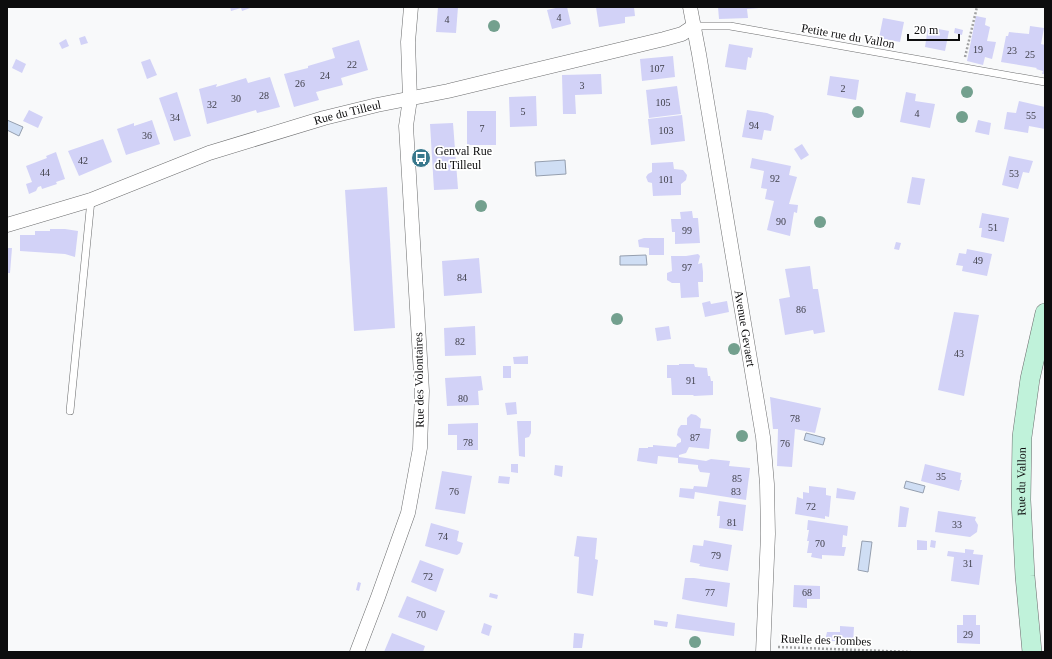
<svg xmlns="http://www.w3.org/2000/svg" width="1052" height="659" font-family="'Times New Roman',serif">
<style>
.water{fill:#cfdef4;stroke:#959faf}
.building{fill:#d2d2f7}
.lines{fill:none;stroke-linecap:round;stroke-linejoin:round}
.lane-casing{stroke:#6c6d6e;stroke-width:8}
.street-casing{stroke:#6c6d6e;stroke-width:15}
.secondary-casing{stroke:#6c6d6e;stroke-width:20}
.path{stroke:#a1a2a3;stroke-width:2.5;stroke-dasharray:2 2;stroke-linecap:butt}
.lane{stroke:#fff;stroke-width:7}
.street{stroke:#fff;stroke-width:14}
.secondary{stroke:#c0f2da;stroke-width:19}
.tree{fill:#73a08e}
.labels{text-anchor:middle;stroke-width:3.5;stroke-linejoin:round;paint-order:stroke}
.number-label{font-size:10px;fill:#3e3e48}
.street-label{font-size:12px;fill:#0d0d0e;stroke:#fff}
.poi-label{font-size:12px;fill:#0d0d0e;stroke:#fff;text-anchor:start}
</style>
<rect width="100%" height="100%" fill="#f8f9fa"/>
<g class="water">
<polygon points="7,120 23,127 19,136 7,130"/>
<polygon points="565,160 566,174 536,176 535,162"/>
<polygon points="646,255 647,265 620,265 620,256"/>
<polygon points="806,433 825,438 823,445 804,440"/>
<polygon points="906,481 925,486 923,493 904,488"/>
<polygon points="862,541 872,542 868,572 858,570"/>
</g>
<g class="building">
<polygon points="230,7 253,7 242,11 241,8 231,11"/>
<polygon points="438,7 458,7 456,33 436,32"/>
<polygon points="560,7 567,7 571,24 552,29 547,10"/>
<polygon points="596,7 634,7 635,16 625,17 625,23 599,27"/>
<polygon points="718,7 759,7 759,8 747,9 748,18 719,19"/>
<polygon points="976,16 986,18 985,25 990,27 987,41 996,42 992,59 985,57 983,65 967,61"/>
<polygon points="883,18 904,22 900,42 879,38"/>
<polygon points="1030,26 1044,28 1041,44 1045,45 1045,74 1042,74 1043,71 1036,69 1037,68 1001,62 1006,36 1008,36 1009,32 1029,34"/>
<polygon points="928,27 949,31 945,51 925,47"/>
<polygon points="955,28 963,30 962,35 954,33"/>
<polygon points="85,36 88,43 81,45 79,38"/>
<polygon points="66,39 69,46 62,49 59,43"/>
<polygon points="359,40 368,70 341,78 343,85 316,92 319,100 294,107 284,74 308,68 308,66 335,58 332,48"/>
<polygon points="729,44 753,48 751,58 748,57 746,70 725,67"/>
<polygon points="673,56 675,77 642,81 640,59"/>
<polygon points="16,59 26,64 22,73 12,68"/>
<polygon points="150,59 157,75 147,79 141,62"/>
<polygon points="601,74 602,94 575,95 576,114 563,114 562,75"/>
<polygon points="830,76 859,80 856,100 827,95"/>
<polygon points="270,77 280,107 257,113 256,110 207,124 199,89 217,84 216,87 246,78 248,83"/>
<polygon points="677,86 681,114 649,118 646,90"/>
<polygon points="177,92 191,136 174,141 159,98"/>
<polygon points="906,92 916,94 915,101 935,104 930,128 900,122"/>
<polygon points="536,96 537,126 510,127 509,97"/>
<polygon points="1019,101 1045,107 1045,129 1029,126 1028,133 1004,129 1007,112 1016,113"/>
<polygon points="29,110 43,117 38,128 23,121"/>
<polygon points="747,110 767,113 774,116 771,131 764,130 762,140 742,137"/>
<rect x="467" y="111" width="29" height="34"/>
<polygon points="682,115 685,141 651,145 648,119"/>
<polygon points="152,120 160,144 126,155 117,129 134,123 134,126"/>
<polygon points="978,120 991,123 989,135 975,132"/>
<polygon points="453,123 458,189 434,190 430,124"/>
<polygon points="103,139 112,162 79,176 68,151"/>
<polygon points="802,144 809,155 801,160 794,149"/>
<polygon points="56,152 65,179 56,182 57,184 42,189 41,186 38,187 36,191 29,194 26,184 32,182 26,166 47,158 46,156"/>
<polygon points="1009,156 1033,161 1029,173 1023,172 1018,189 1002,185"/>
<polygon points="752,158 791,166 789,175 797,177 789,204 798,205 797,213 794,212 790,236 767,230 774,201 765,199 767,189 761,188 764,171 750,168"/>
<polygon points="673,162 674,169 683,170 687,175 686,180 681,184 681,195 653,196 652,183 648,182 646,177 648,174 652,172 652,163"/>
<polygon points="912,177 925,179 920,205 907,203"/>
<polygon points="387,187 395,328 354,331 345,190"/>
<polygon points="692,211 693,218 698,218 700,243 675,244 675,232 672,232 671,219 681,219 680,212"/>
<polygon points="982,213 1009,218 1004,242 981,237 982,228 979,228"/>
<polygon points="50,229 65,229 78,231 75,257 65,254 20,251 20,235 35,235 35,231 50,231"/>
<polygon points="644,238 664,238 664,255 649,255 649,248 639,247 638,240"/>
<polygon points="896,242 901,243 899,250 894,249"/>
<polygon points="7,248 12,248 10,273 7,273"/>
<polygon points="967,249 992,254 987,276 962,271 963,266 956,265 959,253 966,254"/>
<polygon points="698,254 700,256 698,264 702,263 703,272 703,282 698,282 699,297 681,298 680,283 672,283 667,280 667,273 672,271 671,256 686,256"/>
<polygon points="479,258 482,293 444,296 442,261"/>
<polygon points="810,266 813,289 818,289 825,332 814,334 813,330 785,335 779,299 790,297 785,269"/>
<polygon points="710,301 711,304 727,301 729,312 705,317 702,303"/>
<polygon points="954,312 979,315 964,396 938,390"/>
<polygon points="475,326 476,355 445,356 444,328"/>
<polygon points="669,326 671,339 657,341 655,328"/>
<polygon points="528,356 528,364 514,364 513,357"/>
<polygon points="679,364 694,364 695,367 707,368 708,376 710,376 711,381 713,381 713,395 694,396 693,395 672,395 671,378 667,378 667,365 679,365"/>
<rect x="503" y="366" width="8" height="12"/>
<polygon points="481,376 483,390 478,391 479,405 447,406 445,378"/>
<polygon points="770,397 821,408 815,433 795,429 792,467 777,466 778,429 773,429"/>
<polygon points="516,402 517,414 507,415 505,403"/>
<polygon points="691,414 696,415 701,419 700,428 711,429 709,449 689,447 686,453 679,455 679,457 706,461 711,459 730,461 729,466 750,468 746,500 695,492 694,499 679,497 680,488 693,489 694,486 707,487 710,473 700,472 698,468 698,465 678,463 678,458 658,456 657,464 637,461 639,448 648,448 648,447 653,447 653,445 676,447 677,444 681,442 681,439 677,435 678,429 681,425 687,425 687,418"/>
<polygon points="517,421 531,421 531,433 529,437 525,438 525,457 519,456"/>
<polygon points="478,423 478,450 457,450 457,435 448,435 448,424"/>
<polygon points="511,464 518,464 518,473 511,472"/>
<polygon points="925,464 961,473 960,480 962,480 959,491 921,481"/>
<polygon points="555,465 563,466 562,477 554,475"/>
<polygon points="442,471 472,476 465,514 435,509"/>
<polygon points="499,476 510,477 509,484 498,483"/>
<polygon points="809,486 826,488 826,495 831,496 829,517 825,516 825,519 795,514 797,497 803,499 803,492 809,493"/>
<polygon points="837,488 856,492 854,500 836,498"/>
<polygon points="719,501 746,505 743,531 719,528 720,516 717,516"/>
<polygon points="900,506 909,508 906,527 898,527"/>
<polygon points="938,511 976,517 975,520 978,525 977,532 970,537 935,532"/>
<polygon points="808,520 848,526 847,536 843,535 842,547 846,547 844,556 822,555 822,559 811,557 812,553 807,553 809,541 807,541 809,530 807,530"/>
<polygon points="431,523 459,531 457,541 463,543 460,553 457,555 453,554 425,546"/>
<polygon points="577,536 597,538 595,559 598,560 593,596 577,593 579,557 574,556"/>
<polygon points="704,540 732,545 728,571 699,566 700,564 690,562 693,545 703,546"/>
<polygon points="917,540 927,541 927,550 917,550"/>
<polygon points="931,540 936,541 935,548 930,547"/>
<polygon points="965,549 974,550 973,554 983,555 979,585 951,581 954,557 947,556 948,551 965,553"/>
<polygon points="420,560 444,569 436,592 411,582"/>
<polygon points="685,578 694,578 730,583 727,607 691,601 682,599"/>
<polygon points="358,582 361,583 359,591 356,590"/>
<polygon points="794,585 820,586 820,599 807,599 807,608 793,607"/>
<polygon points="490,593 498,595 497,599 489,597"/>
<polygon points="407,596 445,611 437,631 398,617"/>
<polygon points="677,614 735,623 734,636 675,628"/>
<polygon points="963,615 976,615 976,625 980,625 980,644 957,643 957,625 963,625"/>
<polygon points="654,620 668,622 667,627 654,625"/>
<polygon points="484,623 492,626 489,636 481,633"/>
<polygon points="840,626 854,627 853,644 837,643 836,641 825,641 827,632 840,632"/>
<polygon points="392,633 425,646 423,652 384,652"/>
<polygon points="574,633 584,634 582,648 573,648"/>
</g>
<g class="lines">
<defs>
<g id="lane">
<polyline points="694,26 730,26 1045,82"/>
<polyline points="70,411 91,200"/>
</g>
<g id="street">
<path id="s1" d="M690,7L699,54L763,437L767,484L768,534L763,652"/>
<path id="s2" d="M7,225L91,200L209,153L324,118L377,105L448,91L664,39L682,34L694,26"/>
<polyline points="357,652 378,597 408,513 420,448 422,391 406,126 410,99 408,42 411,7"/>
</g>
<g id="secondary">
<path id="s3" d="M1032,652L1025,576L1021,500L1022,437L1030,379L1045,313"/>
</g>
</defs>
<use href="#lane" class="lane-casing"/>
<use href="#street" class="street-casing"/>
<use href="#secondary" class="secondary-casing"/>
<g class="path">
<polyline points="965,57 977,7"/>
<polyline points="778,647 911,652"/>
</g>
<use href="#lane" class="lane"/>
<use href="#street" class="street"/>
<use href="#secondary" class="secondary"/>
</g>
<g class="tree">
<circle cx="494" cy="26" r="6"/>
<circle cx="967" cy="92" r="6"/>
<circle cx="858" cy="112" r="6"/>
<circle cx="962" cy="117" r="6"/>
<circle cx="481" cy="206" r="6"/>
<circle cx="820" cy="222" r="6"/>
<circle cx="617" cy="319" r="6"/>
<circle cx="734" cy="349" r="6"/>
<circle cx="742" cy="436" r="6"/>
<circle cx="695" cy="642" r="6"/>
</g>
<defs>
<symbol id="bus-disc" viewBox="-11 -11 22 22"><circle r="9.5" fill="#38788c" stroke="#fff"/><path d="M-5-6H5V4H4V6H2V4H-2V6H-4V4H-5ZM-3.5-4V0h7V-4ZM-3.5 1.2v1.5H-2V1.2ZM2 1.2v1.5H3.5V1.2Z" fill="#fff"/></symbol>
</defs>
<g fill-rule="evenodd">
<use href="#bus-disc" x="410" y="147" width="22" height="22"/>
</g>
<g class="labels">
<g class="number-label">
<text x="559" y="21">4</text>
<text x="447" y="23">4</text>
<text x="978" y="53">19</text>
<text x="1012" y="54">23</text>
<text x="1030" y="58">25</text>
<text x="352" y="68">22</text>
<text x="657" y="72">107</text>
<text x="325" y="79">24</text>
<text x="300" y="87">26</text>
<text x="582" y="89">3</text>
<text x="843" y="92">2</text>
<text x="264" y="99">28</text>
<text x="236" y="102">30</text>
<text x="663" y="106">105</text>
<text x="212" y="108">32</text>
<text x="523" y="115">5</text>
<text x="917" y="117">4</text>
<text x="1031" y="119">55</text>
<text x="175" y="121">34</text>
<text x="754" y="129">94</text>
<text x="482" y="132">7</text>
<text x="666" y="134">103</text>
<text x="147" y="139">36</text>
<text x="83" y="164">42</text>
<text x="45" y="176">44</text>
<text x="1014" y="177">53</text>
<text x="775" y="182">92</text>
<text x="666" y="183">101</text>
<text x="781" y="225">90</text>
<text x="993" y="231">51</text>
<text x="687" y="234">99</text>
<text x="978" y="264">49</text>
<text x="687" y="271">97</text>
<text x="462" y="281">84</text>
<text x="801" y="313">86</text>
<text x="460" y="345">82</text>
<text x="959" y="357">43</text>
<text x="691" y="384">91</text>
<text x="463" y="402">80</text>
<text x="795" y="422">78</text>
<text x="695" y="441">87</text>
<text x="468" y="446">78</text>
<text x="785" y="447">76</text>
<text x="941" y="480">35</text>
<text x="737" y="482">85</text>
<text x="454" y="495">76</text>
<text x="736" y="495">83</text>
<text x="811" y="510">72</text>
<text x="732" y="526">81</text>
<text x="957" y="528">33</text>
<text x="443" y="540">74</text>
<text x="820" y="547">70</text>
<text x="716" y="559">79</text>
<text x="968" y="567">31</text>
<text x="428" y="580">72</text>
<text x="710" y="596">77</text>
<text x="807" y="596">68</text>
<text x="421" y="618">70</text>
<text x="968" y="638">29</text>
</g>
<g class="street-label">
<text transform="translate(848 36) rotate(10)" y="4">Petite rue du Vallon</text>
<text dy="4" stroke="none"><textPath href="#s2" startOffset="359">Rue du Tilleul</textPath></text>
<text dy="4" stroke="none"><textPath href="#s1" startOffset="326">Avenue Gevaert</textPath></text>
<text transform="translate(419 380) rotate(-91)" y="4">Rue des Volontaires</text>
<text dy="4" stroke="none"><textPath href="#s3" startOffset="171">Rue du Vallon</textPath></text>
<text transform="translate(826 640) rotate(2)" y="4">Ruelle des Tombes</text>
</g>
<g class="poi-label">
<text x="435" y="155">Genval Rue<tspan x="435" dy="14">du Tilleul</tspan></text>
</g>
</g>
<rect width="1052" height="659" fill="none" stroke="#0d0d0e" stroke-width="16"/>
<path d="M908 34v6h51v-6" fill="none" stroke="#0d0d0e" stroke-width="2"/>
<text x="914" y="34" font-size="12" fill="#0d0d0e" stroke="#ffffff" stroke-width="3" paint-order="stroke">20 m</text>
</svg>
